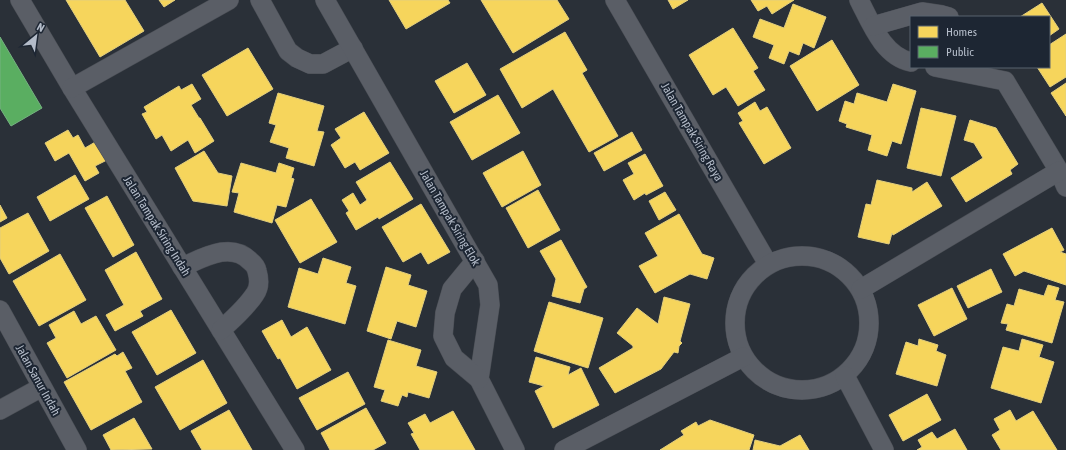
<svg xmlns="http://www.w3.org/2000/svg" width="1066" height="450" font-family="'Asap Condensed',sans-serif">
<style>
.homes{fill:#f6d55c;stroke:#e2ce7d}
.public{fill:#5aae61;stroke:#75b280}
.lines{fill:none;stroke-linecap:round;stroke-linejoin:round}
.street-casing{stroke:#484c53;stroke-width:20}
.street{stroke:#5a5e66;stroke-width:19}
.labels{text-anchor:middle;stroke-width:4;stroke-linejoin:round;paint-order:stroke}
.street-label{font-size:12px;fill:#b4bcc9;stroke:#1d2633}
</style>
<rect width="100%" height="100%" fill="#2a3038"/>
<g class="homes">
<polygon points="66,0 125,0 144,31 100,57"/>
<polygon points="159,0 175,0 164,7"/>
<polygon points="389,0 448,0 450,3 406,29"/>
<polygon points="481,0 557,0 569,19 513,53"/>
<polygon points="668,0 688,0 673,9"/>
<polygon points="751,0 794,0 772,14 767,6 758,11"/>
<polygon points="1042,3 1059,29 1049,36 1049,17 1020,17"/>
<polygon points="793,4 826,17 814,48 803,43 799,55 789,51 784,64 769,58 774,45 753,37 760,19 784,28"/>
<polygon points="733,28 758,68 753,71 765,90 738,106 726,87 713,95 689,55"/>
<polygon points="565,32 587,70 582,73 618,136 589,152 553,89 522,108 500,69"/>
<polygon points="1066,34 1066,77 1050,87 1037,67 1049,67 1049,45"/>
<polygon points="832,40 859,85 817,111 790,66"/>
<polygon points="248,48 273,89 227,116 202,75"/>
<polygon points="467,63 486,95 454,113 435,81"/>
<polygon points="1066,83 1066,116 1051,93"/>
<polygon points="192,84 201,99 191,105 199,118 200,118 214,141 195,153 188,140 171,151 162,135 156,139 142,114 147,112 144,107 179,86 181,90"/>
<polygon points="893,84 916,91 901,144 892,141 887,156 868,150 872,135 846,127 847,124 839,121 845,101 854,104 857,93 887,102"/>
<polygon points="278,93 324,106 317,131 324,132 314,166 286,158 289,148 270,142 276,125 269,123"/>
<polygon points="498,95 520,133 472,160 450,122"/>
<polygon points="755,102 760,111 767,107 791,148 764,164 739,123 743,121 738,113"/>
<polygon points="921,108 956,116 941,176 907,168"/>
<polygon points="364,112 389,153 360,170 355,162 345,168 331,145 341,138 335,129"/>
<polygon points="970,120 996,128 1018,164 1010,170 1012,174 966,202 951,178 983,158 974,143 964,140"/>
<polygon points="68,130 73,138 78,135 85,148 97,141 107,160 95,166 99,173 85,181 69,153 55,161 45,143"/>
<polygon points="632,132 642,150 604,171 594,153"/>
<polygon points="204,151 218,173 232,176 227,206 193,201 175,168"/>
<polygon points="523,151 541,185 502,207 483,173"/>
<polygon points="645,154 663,186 646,195 645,193 634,200 623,180 634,174 628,163"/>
<polygon points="390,162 413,199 379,219 378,217 356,230 346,213 349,211 342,200 353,193 360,205 367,200 356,182"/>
<polygon points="241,163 276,173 279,163 294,168 291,178 294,179 286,207 277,205 272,223 234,212 239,193 232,192"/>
<polygon points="75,175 89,199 50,221 37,197"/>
<polygon points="877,180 912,188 912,192 927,182 942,206 893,235 892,233 889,244 858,237 866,204 871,205"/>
<polygon points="538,190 560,230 528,248 506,208"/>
<polygon points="665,192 676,210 659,220 649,201"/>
<polygon points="107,196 134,245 113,257 85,208"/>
<polygon points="311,199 337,242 300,263 275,220"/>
<polygon points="421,204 450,252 428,264 421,252 403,262 382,227"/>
<polygon points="0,205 7,218 0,222"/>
<polygon points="28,213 49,251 9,274 0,258 0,228"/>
<polygon points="679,214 702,254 714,258 707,279 690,274 655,293 639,266 658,256 645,233"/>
<polygon points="1052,228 1064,250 1060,252 1066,254 1066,285 1024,271 1015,276 1003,254"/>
<polygon points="561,240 587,287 584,289 580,303 552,296 556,279 540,251"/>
<polygon points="136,252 162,299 140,311 143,316 115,331 106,315 124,305 105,270"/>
<polygon points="60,254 86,300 39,326 13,281"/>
<polygon points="323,258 351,267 346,283 356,286 345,324 288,307 299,268 318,274"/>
<polygon points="386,267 411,275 408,285 427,291 416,327 397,321 391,339 367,331"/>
<polygon points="991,269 1002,292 968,308 957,286"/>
<polygon points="1048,285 1059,288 1055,300 1064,302 1052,343 1006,330 1008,324 1001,323 1007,304 1014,306 1019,289 1044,296"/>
<polygon points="952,288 967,319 934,336 918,305"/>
<polygon points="664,297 690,304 680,341 682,343 679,346 678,353 674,352 661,369 615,393 599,368 633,348 633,346 617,333 637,308 658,324"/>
<polygon points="549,302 603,318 588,368 534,351"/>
<polygon points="171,310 196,353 157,375 132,332"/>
<polygon points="74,311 81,324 96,316 116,350 67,378 47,343 56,338 49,325"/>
<polygon points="282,320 291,337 307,327 331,370 297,389 280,358 278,359 262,331"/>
<polygon points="919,339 938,345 936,351 946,355 937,386 896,374 906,342 918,346"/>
<polygon points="1022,339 1043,345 1039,357 1054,362 1041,403 991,388 1003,347 1019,351"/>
<polygon points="388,340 421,350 416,366 437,372 429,398 408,392 407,397 402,395 398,406 381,401 385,390 374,387"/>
<polygon points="123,352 132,368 125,371 142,402 91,430 64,382 115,354 117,356"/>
<polygon points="536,357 570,367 568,375 581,368 599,405 553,428 535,391 544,386 529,382"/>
<polygon points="203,360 227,403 180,430 155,387"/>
<polygon points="348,372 365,404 317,430 299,398"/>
<polygon points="927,394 941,420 903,441 889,415"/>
<polygon points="366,408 386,443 373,450 330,450 321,433"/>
<polygon points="229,410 252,450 202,450 191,431"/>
<polygon points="1010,410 1016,421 1033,411 1057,450 1001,450 992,435 1000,430 994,419"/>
<polygon points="453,411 475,450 420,450 411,434 414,433 408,423 425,414 430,423"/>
<polygon points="134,418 152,449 111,450 103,435"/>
<polygon points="710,420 754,435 749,450 660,450 684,435 681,431 696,422 698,426"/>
<polygon points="955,429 967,450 917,450 922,447 918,440 932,432 937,439"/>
<polygon points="800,435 809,450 753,450 755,440 780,446"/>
</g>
<polygon class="public" points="0,37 42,108 11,126 0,108"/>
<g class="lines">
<defs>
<g id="street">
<polyline points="20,0 72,88 295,450"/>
<polyline points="260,0 288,51 297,58 310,64 323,64 353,48"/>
<polyline points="325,0 488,285 490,305 479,379 515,450"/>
<polyline points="615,0 768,264"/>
<path d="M859,0C871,23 883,56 911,62"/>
<polyline points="873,26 922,12 942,15 949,17"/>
<polyline points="935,67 1005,81 1059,171 1066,187"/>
<polyline points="72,88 229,0"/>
<circle cx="802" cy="323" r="67"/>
<polyline points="475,261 452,289 445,313 443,336 454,358 479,379"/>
<path d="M182,267C203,258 231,241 250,261C254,264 256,266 257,271C259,278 260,287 255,294C246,308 233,319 221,330"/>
<polyline points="861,289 1059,171"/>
<polyline points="0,310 77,450"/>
<polyline points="845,376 884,450"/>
<polyline points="0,410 42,387"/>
<polyline points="564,450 743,357"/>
</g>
</defs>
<use href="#street" class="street-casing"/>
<use href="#street" class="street"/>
</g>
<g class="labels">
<g class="street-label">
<text transform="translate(692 132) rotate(60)" y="4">Jalan Tampak Siring Raya</text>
<text transform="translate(450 218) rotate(60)" y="4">Jalan Tampak Siring Elok</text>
<text transform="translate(157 226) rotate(58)" y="4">Jalan Tampak Siring Indah</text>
<text transform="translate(38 380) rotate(61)" y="4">Jalan Sanur Indah</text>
</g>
</g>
<rect x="910" y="16" width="140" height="52" fill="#1d2633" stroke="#59626f"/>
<rect x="918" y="26" width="20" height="12" fill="#f6d55c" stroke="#59626f"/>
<text x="946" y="36" font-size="12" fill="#b4bcc9">Homes</text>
<rect x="918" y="46" width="20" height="12" fill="#5aae61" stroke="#59626f"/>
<text x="946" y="56" font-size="12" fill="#b4bcc9">Public</text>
<g transform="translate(36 36) rotate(29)" stroke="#1d2633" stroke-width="3" paint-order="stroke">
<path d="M0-3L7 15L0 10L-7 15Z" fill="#b4bcc9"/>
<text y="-6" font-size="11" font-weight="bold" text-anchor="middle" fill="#b4bcc9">N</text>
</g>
</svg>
